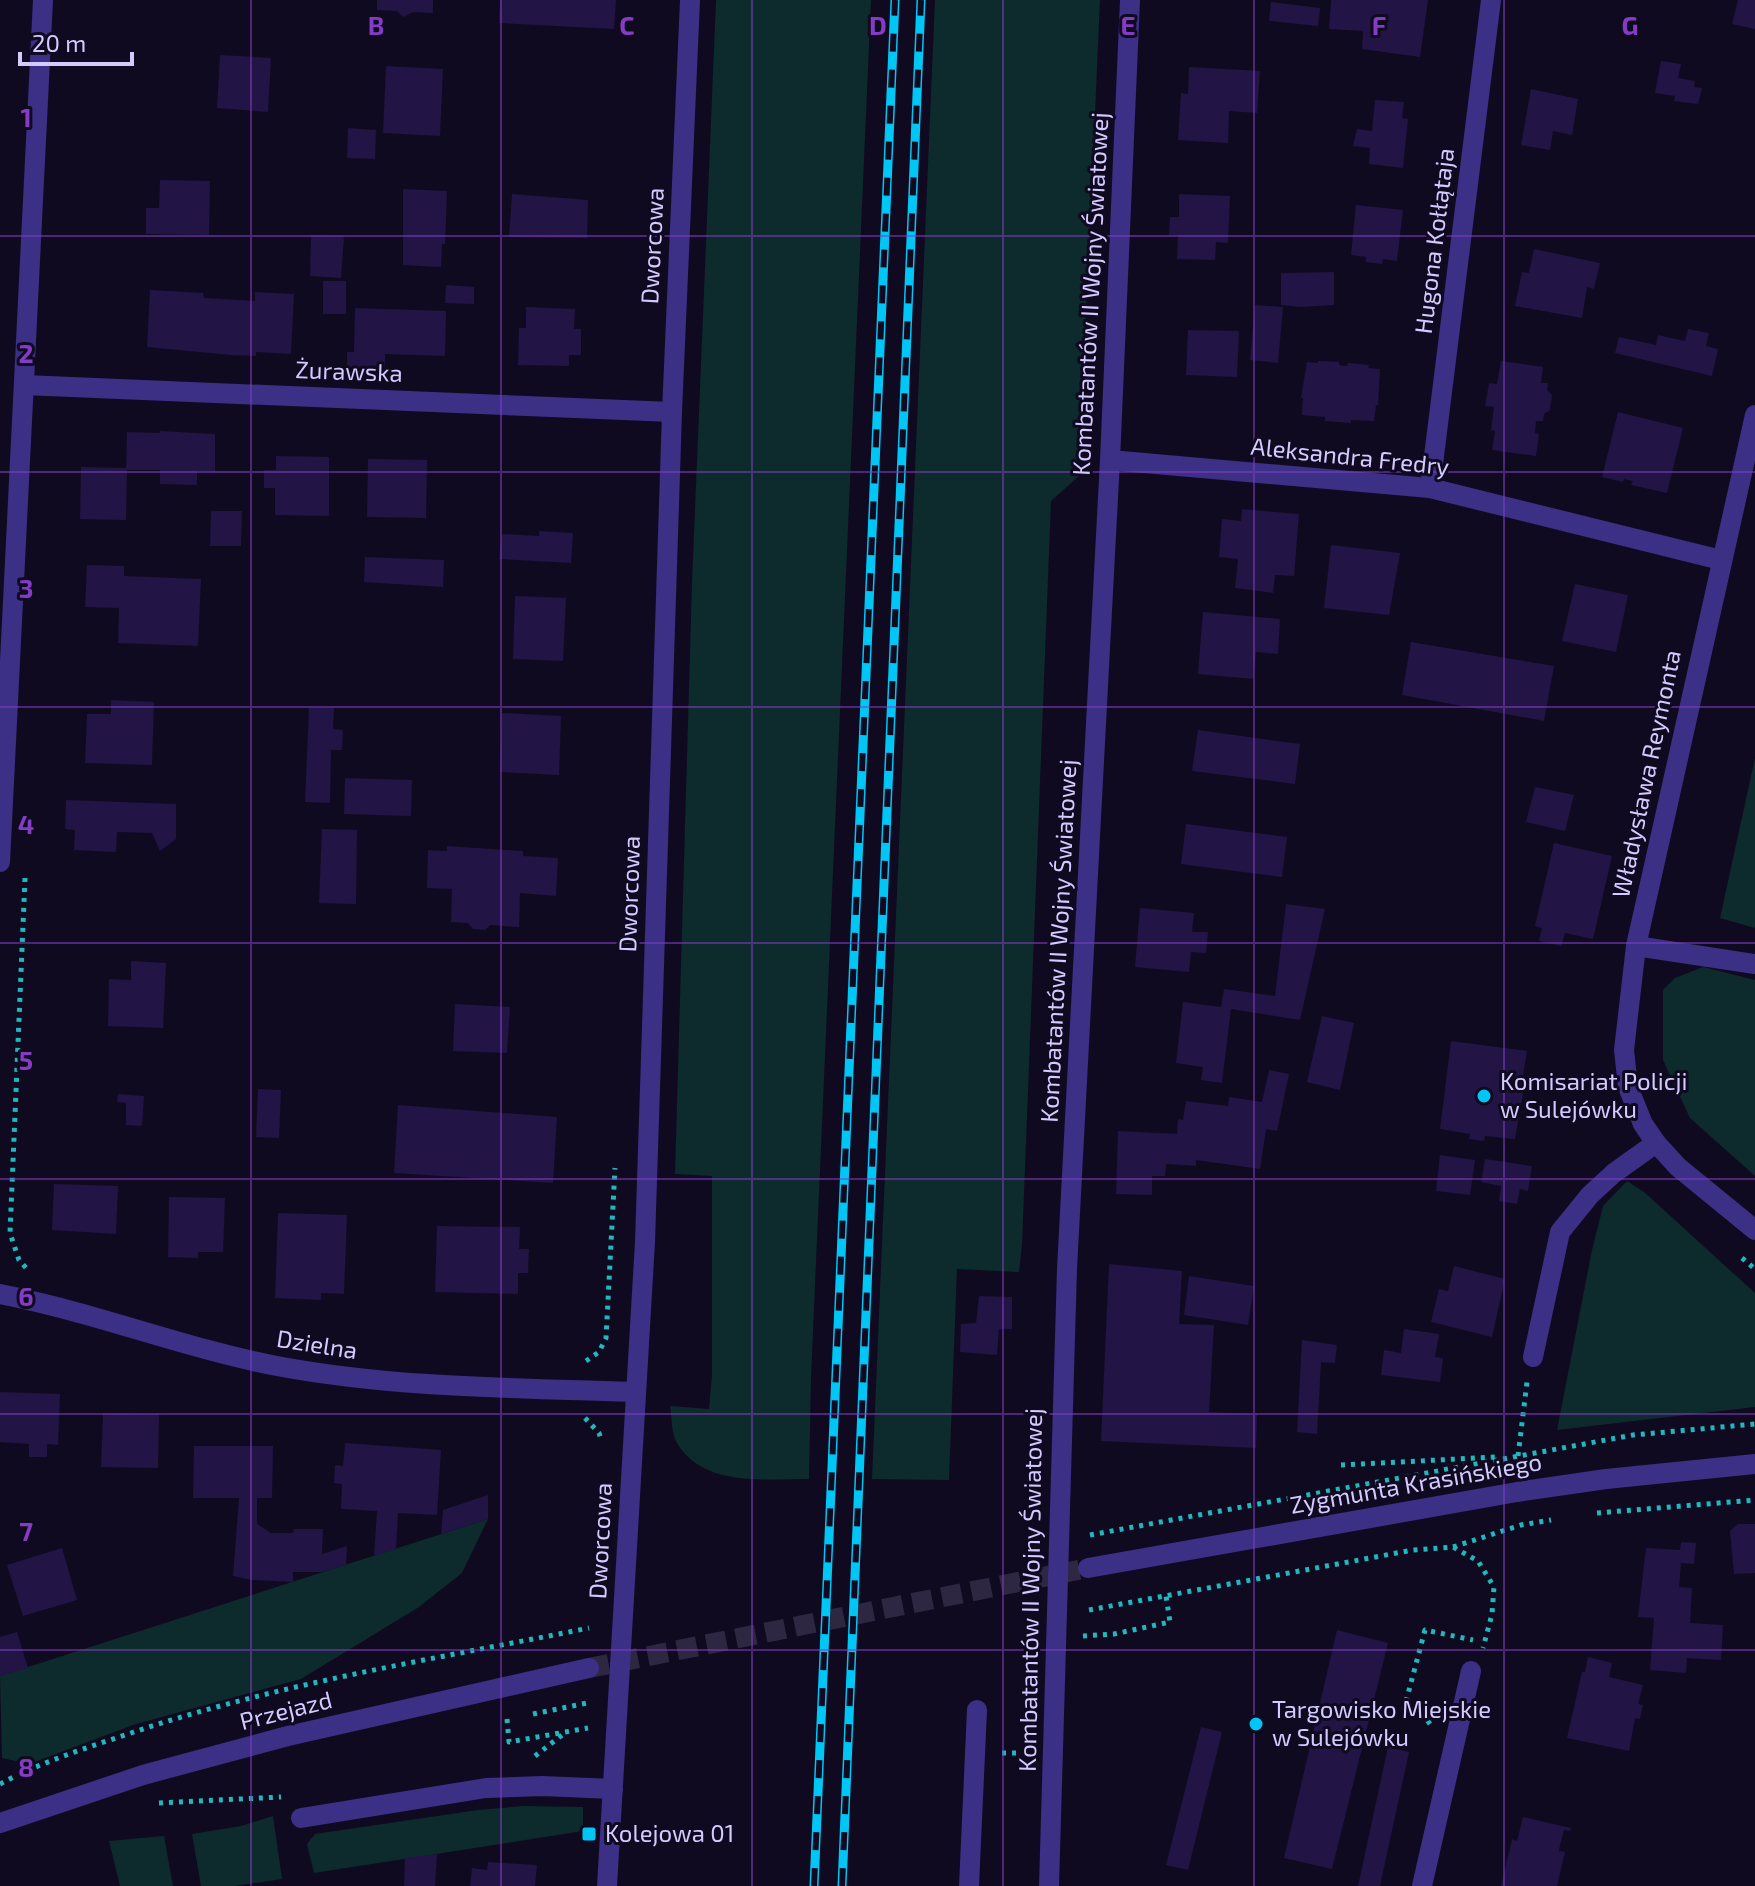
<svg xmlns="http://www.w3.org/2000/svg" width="1755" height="1886" font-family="'Exo 2',sans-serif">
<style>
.green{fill:#0d2a2c}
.building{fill:#221444}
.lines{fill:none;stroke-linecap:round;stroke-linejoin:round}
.tertiary-tunnel{stroke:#2e2742;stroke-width:20;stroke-dasharray:20 10;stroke-linecap:butt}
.path{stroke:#20b8bd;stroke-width:5;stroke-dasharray:4 6;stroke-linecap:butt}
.service{stroke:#3b3085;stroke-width:20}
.minor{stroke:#3b3085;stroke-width:20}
.tertiary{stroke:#3b3085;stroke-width:20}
.rail-casing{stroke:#00c6f5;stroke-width:9}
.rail{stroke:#100a21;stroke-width:6;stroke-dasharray:18;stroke-linecap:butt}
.grid{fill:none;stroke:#843cc5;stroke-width:2;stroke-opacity:0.55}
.poi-dot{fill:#00c6f5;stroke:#100a21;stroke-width:3}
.labels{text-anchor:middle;stroke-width:6;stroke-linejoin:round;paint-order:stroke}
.street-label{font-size:24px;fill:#d5caff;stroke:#100a21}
.poi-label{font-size:24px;fill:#d5caff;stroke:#100a21;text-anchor:start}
.grid-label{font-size:26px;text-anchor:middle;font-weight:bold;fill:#843cc5;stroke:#100a21;stroke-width:6;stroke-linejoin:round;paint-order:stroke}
</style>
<rect width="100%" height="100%" fill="#100a21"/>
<g class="green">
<path d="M716,0H871L811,1377L809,1479C764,1479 703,1487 677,1443C671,1433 672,1417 670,1406L709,1409L712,1375V1176L675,1174L692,583Z"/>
<polygon points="935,0 1100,0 1079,476 1051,501 1022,1245 1019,1272 957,1269 949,1480 872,1479"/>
<polygon points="1755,758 1755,928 1720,918"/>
<polygon points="1703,967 1755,980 1755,1176 1690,1118 1663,1060 1663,990 1675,978"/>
<polygon points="1627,1181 1644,1192 1755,1293 1755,1407 1557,1430 1592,1250 1603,1206"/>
<polygon points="488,1519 462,1573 419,1607 301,1679 136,1724 29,1764 2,1758 0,1676"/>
<polygon points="523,1806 583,1807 583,1831 314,1873 307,1844 315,1834 478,1810"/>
<polygon points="273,1816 282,1879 235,1886 201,1886 192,1834 241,1826"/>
<polygon points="164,1836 173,1886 120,1886 109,1841"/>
</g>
<g class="building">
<polygon points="377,0 433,0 433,13 413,12 403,17 397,11 377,10"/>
<polygon points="500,0 616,0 614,29 499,23"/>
<polygon points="1331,0 1428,0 1420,57 1362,49 1363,31 1329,29"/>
<polygon points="1738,0 1755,0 1755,29 1732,24"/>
<polygon points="1271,2 1320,8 1318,26 1269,21"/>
<polygon points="220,55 271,58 268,112 217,108"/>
<polygon points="1661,61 1681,64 1678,78 1695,81 1694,87 1702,88 1698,104 1674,101 1675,96 1655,93"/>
<polygon points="386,66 443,69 440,136 383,133"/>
<polygon points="1189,67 1260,71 1257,113 1229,111 1228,143 1178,140 1181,93 1188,94"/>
<polygon points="1531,89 1578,99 1572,135 1553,131 1550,150 1521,145"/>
<polygon points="1375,100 1404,102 1402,118 1408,119 1403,168 1369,164 1370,148 1353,146 1357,129 1372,131"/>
<polygon points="348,128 376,130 375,159 347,158"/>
<polygon points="160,180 210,181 209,235 146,234 146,208 159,208"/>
<polygon points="403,189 447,191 445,244 442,244 441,267 403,265"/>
<polygon points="512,194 588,200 587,238 509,237"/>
<polygon points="1179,194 1230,196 1228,243 1216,242 1215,260 1177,259 1178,235 1169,235 1170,217 1179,217"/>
<polygon points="1356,205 1403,210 1397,261 1383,259 1382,264 1366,262 1366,257 1351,255"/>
<polygon points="311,235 344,236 341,278 310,276"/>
<polygon points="1534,249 1600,263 1594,289 1587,287 1582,318 1515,306 1522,272 1529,273"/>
<polygon points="1334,272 1334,305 1301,307 1281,305 1281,273"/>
<rect x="323" y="281" width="23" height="33"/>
<polygon points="446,285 474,287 474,304 445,303"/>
<polygon points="150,290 203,293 204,298 255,301 255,292 294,294 291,354 256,352 256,356 231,355 147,347"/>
<polygon points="1255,305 1283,307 1278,363 1250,360"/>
<polygon points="526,307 575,309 574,329 581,329 581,355 569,355 569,366 518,365 519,328 526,328"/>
<polygon points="355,308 446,311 445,356 385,354 385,372 347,372 347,352 354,352"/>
<polygon points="1688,329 1709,333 1706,346 1718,349 1712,376 1615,353 1619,337 1656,345 1658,335 1685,341"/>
<polygon points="1188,330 1239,331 1237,377 1186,375"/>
<polygon points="1318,361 1339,362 1339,365 1343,366 1347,366 1348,363 1369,365 1368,368 1380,369 1378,405 1376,405 1374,421 1351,420 1351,423 1325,421 1325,417 1302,415 1303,398 1301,398 1307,362 1318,363"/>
<polygon points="1501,361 1543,367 1541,383 1548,383 1547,390 1552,395 1550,410 1544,414 1543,421 1536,421 1535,433 1539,434 1536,456 1492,450 1495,431 1491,430 1494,407 1485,406 1489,383 1497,384"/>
<polygon points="1618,412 1683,428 1667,493 1631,485 1633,481 1624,479 1623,482 1602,477"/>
<polygon points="160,431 215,434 215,472 197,471 197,485 160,484 160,470 127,470 126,520 80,519 81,467 126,468 127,432 160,433"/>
<polygon points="276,456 329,457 329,516 275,515 275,488 264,488 264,470 276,470"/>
<polygon points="368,459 427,460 426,518 367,517"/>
<polygon points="1242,509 1299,514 1294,576 1275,575 1273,593 1235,588 1238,559 1219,557 1222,519 1241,521"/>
<polygon points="211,511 242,511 241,546 210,546"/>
<polygon points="539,531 573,533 571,563 499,559 502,534 539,536"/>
<polygon points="1331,545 1400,553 1389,615 1324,608"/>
<polygon points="365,557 444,560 443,587 364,582"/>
<polygon points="87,565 124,566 124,576 201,579 198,646 118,643 119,608 85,607"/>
<polygon points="1575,584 1628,595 1616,652 1562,641"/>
<polygon points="515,596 566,598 563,661 513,659"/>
<polygon points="1203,612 1280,619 1278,654 1256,652 1253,679 1198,674"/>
<polygon points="1411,642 1554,666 1544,721 1402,695"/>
<polygon points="111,700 154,702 152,765 85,763 87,714 111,714"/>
<polygon points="309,708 334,708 333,729 343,730 342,750 331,750 330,803 305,802"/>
<polygon points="502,713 561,716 559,775 500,772"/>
<polygon points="1198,730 1300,744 1295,784 1192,771"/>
<polygon points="345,778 412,780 411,816 344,814"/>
<polygon points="1535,787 1574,795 1565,831 1526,822"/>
<polygon points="66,800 176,804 176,839 160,851 152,833 117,832 116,852 74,850 75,830 65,829"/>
<polygon points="1186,824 1287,837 1282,877 1181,864"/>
<polygon points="322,829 357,830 356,904 319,903"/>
<polygon points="1554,843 1612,856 1593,939 1565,933 1561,946 1539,941 1542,928 1535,926"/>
<polygon points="447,846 523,851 523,856 558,858 556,896 520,893 519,927 490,925 485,930 473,929 468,923 451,922 452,889 427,888 428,850 447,851"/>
<polygon points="1286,904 1325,909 1300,1020 1231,1009 1222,1083 1201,1080 1203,1067 1176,1063 1183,1002 1221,1007 1224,989 1275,996"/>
<polygon points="1140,908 1194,913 1192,932 1208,932 1206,953 1191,952 1189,972 1135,967"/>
<polygon points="131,961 166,963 163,1028 108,1026 109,979 131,980"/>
<polygon points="455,1004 510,1007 507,1053 453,1051"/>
<polygon points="1322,1016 1354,1023 1340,1090 1307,1082"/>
<polygon points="1451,1041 1527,1051 1522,1081 1525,1082 1515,1139 1485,1136 1484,1141 1469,1139 1470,1134 1440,1129"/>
<polygon points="1269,1070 1289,1074 1277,1131 1266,1129 1260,1169 1196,1160 1196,1166 1166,1164 1165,1176 1152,1176 1152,1195 1116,1194 1118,1131 1177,1134 1178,1119 1183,1120 1186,1101 1228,1106 1229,1097 1262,1102"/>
<polygon points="258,1089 281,1090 279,1138 256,1137"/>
<polygon points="118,1094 144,1096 142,1126 126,1125 126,1103 117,1102"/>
<polygon points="398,1105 557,1117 553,1183 394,1173"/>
<polygon points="1440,1155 1475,1160 1470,1195 1436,1191"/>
<polygon points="1485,1159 1532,1166 1528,1191 1520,1189 1517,1204 1499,1201 1501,1186 1481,1182"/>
<polygon points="54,1184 118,1186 116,1234 52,1230"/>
<polygon points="169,1197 225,1198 223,1252 198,1252 198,1258 168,1257"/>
<polygon points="278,1213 347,1215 344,1294 321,1293 321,1300 275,1298"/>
<polygon points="437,1226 520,1227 519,1249 529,1249 528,1273 518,1273 518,1294 435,1292"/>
<polygon points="1109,1264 1182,1271 1179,1324 1214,1325 1209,1412 1257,1414 1256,1448 1101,1441"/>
<polygon points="1454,1266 1505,1279 1492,1337 1431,1322 1439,1289 1448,1291"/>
<polygon points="1189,1276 1254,1286 1248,1325 1184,1315"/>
<polygon points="979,1296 1012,1297 1012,1329 999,1329 997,1355 960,1352 961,1324 976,1323"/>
<polygon points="1404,1329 1439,1334 1435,1357 1443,1358 1440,1382 1381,1375 1384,1350 1401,1353"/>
<polygon points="1302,1340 1337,1345 1335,1363 1321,1362 1317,1434 1297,1432"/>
<polygon points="0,1392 60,1394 58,1445 47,1444 47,1457 29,1457 29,1444 0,1442"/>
<polygon points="103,1413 159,1414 158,1468 101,1467"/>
<polygon points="345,1443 441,1450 437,1515 398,1513 396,1549 374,1556 377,1511 341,1509 342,1484 334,1483 335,1465 343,1466"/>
<polygon points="194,1446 273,1446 272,1498 257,1498 257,1524 271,1533 294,1533 293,1529 323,1529 322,1554 347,1546 346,1565 322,1572 293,1572 293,1582 252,1580 233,1576 239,1498 193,1498"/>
<polygon points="488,1495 488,1519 441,1534 443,1510"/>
<polygon points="1738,1524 1755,1524 1755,1573 1734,1574 1730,1531"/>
<polygon points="1681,1542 1696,1543 1694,1564 1681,1563 1679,1587 1692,1588 1690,1623 1723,1625 1721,1660 1687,1658 1686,1673 1650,1670 1654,1618 1638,1617 1646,1548 1680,1550"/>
<polygon points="62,1548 77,1600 23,1616 7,1565"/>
<polygon points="1337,1630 1388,1643 1332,1869 1284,1858"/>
<polygon points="17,1632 28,1668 0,1676 0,1637"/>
<polygon points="1588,1657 1612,1663 1609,1677 1643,1685 1638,1704 1643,1705 1640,1719 1635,1718 1629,1751 1567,1738 1582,1672 1585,1672"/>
<polygon points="1201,1727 1222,1732 1188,1870 1166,1865"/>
<polygon points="1388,1747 1409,1752 1380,1886 1358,1886"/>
<polygon points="1523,1817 1571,1828 1570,1831 1564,1830 1560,1845 1559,1851 1565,1852 1557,1886 1501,1886 1512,1839 1517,1841"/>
<polygon points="437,1854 435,1886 404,1886 405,1858"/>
<polygon points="488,1862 537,1865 535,1886 470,1886 472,1868 487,1870"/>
</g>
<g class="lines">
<polyline class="tertiary-tunnel" points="589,1668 1088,1568"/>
<g class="path">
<polyline points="25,878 10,1233 19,1260 28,1270"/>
<polyline points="1742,1258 1755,1269"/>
<polyline points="586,1361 599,1352 606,1338 615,1168"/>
<polyline points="585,1418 599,1433 602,1442"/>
<polyline points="1518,1456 1527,1382"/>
<polyline points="1341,1465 1496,1457"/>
<polyline points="1597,1513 1755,1500"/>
<polyline points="1090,1535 1633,1435 1755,1424"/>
<polyline points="1453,1547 1521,1525 1551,1520"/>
<polyline points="1089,1610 1413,1550 1453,1547 1478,1561 1494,1587 1492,1614 1483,1648"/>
<polyline points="1083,1636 1114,1634 1170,1622 1166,1596"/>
<polyline points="533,1714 587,1703"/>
<polyline points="507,1719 509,1742 588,1728"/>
<polyline points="1430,1724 1422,1713 1404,1709 1425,1630 1473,1640"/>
<polyline points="1002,1753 1024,1753"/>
<polyline points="535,1756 566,1732"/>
<path d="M0,1784C41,1762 86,1748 131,1733C279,1683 435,1659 589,1628"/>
<polyline points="159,1803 281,1797"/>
</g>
<g class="service">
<polyline points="1636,946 1755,964"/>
<polyline points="969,1886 977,1710"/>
</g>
<g class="minor">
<polyline points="24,385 672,412"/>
<polyline points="1755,415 1636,946 1624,1050 1628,1087 1643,1124 1656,1143 1678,1167 1755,1230"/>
<polyline points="1110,460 1430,488 1721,560"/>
<polyline points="1430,488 1491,0"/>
<polyline points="0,862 43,0"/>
<path d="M0,1294C94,1312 183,1348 277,1366C394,1388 516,1388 635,1392"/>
<polyline points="1533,1357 1560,1232 1590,1195 1614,1173 1656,1143"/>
<polyline points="301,1818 486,1788 542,1786 613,1789"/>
<polyline points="607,1886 645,1242 672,412 690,0"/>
<polyline points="1049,1886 1067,1269 1110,460 1130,0"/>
<polyline points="1422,1886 1471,1671"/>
</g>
<g class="tertiary">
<polyline points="1088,1568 1517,1492 1606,1479 1755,1464"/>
<polyline points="0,1823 143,1775 288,1736 589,1668"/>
</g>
<defs>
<g id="rail">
<polyline points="814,1886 895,0"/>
<polyline points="842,1886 921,0"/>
</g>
</defs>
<use href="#rail" class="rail-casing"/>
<use href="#rail" class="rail"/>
</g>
<path class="grid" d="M251,0V1886M501,0V1886M752,0V1886M1003,0V1886M1254,0V1886M1504,0V1886M0,236H1755M0,472H1755M0,707H1755M0,943H1755M0,1179H1755M0,1414H1755M0,1650H1755"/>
<g class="poi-dot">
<circle cx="1484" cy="1096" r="8"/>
<circle cx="1256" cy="1724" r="8"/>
<rect x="581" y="1826" width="16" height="16" rx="4"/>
</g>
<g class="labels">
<g class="street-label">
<text transform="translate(1435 241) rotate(-83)" y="8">Hugona Kołłątaja</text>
<text transform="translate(653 246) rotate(-87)" y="8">Dworcowa</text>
<text transform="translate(1091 294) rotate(-87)" y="8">Kombatantów II Wojny Światowej</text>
<text transform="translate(349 372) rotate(2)" y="8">Żurawska</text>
<text transform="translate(1350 457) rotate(6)" y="8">Aleksandra Fredry</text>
<text transform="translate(1647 774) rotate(-78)" y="8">Władysława Reymonta</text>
<text transform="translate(630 894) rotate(-88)" y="8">Dworcowa</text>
<text transform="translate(1059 941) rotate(-87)" y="8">Kombatantów II Wojny Światowej</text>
<text transform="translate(317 1345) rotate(9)" y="8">Dzielna</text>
<text transform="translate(1416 1484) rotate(-10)" y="8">Zygmunta Krasińskiego</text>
<text transform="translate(601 1541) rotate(-87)" y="8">Dworcowa</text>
<text transform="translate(1031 1590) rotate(-89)" y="8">Kombatantów II Wojny Światowej</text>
<text transform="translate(286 1711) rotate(-14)" y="8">Przejazd</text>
</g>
<g class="poi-label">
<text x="1500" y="1090">Komisariat Policji<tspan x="1500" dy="28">w Sulejówku</tspan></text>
<text x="1272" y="1718">Targowisko Miejskie<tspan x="1272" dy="28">w Sulejówku</tspan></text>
<text x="605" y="1842">Kolejowa 01</text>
</g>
</g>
<g class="grid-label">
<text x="376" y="35">B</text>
<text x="627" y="35">C</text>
<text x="878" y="35">D</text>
<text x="1128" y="35">E</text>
<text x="1379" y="35">F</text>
<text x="1630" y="35">G</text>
<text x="26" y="127">1</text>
<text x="26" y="363">2</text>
<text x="26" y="598">3</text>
<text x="26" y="834">4</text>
<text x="26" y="1070">5</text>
<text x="26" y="1306">6</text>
<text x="26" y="1541">7</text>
<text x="26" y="1777">8</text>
</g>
<path d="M20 52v12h112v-12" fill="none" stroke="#d5caff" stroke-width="4"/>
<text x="32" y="52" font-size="24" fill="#d5caff" stroke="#100a21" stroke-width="6" paint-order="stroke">20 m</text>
</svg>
